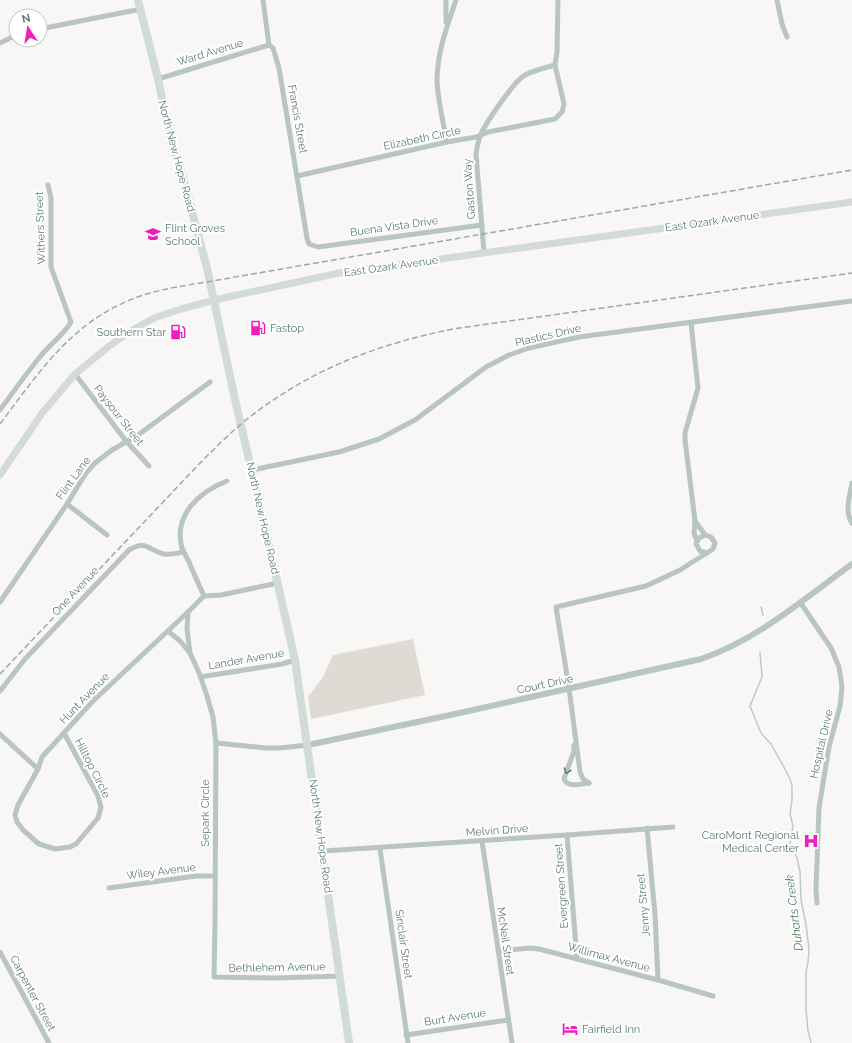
<svg xmlns="http://www.w3.org/2000/svg" width="852" height="1043" font-family="Raleway,sans-serif">
<style>
.green{fill:#dedad4}
.lines{fill:none;stroke-linecap:round;stroke-linejoin:round}
.stream{stroke:#bacdc0;stroke-width:1.5}
.minor{stroke:#b9c5bf;stroke-width:5}
.tertiary{stroke:#b9c5bf;stroke-width:6}
.secondary{stroke:#d2dbd6;stroke-width:7}
.primary{stroke:#d2dbd6;stroke-width:8}
.rail{stroke:#9aaba2;stroke-width:1.5;stroke-dasharray:6 3;stroke-linecap:butt}
.oneway{stroke:#5d7d6c}
.labels{text-anchor:middle;stroke-width:4;stroke-linejoin:round;paint-order:stroke}
.street-label{font-size:11px;fill:#5d7d6c;stroke:#fff}
.poi-label{font-size:11px;fill:#5d7d6c;stroke:#fff;text-anchor:start}
.water-label{font-size:12px;font-style:italic;fill:#5c7d66;stroke:#fff}
</style>
<rect width="100%" height="100%" fill="#f9f6f6"/>
<polygon class="green" points="413,639 425,695 311,719 308,697 323,677 333,655"/>
<g class="lines">
<g class="stream">
<polyline points="761,607 763,615"/>
<polyline points="760,652 762,677 750,706 761,733 771,744 785,769 790,779 792,786 792,800 790,814 793,826 790,843 797,858 800,872 801,900 806,924 809,950 808,962 806,972 806,1009 808,1031 811,1043"/>
</g>
<g class="minor">
<polyline points="263,0 269,45 273,48 279,68 307,238 309,244 318,247 482,225"/>
<polyline points="777,0 782,24 787,37"/>
<polyline points="446,22 446,0"/>
<polyline points="40,29 141,9"/>
<polyline points="0,43 16,35"/>
<polyline points="158,79 269,45"/>
<path d="M447,142C443,122 438,101 437,81C437,53 447,26 456,0"/>
<polyline points="297,176 447,142 476,137 488,132 555,119 562,112 564,104 555,65 557,52 558,0"/>
<path d="M484,253L476,154C477,148 478,142 480,136C485,124 514,81 525,75C534,70 545,68 555,65"/>
<polyline points="691,323 698,388 685,433 685,440 695,521 694,533 697,541"/>
<polyline points="75,374 126,441 149,466"/>
<path d="M0,410C14,391 28,371 44,352C53,342 64,334 71,322L51,267V198L48,185"/>
<polyline points="252,470 339,452 379,439 415,420 486,367 509,355 529,348 579,337 852,301"/>
<path d="M852,483C850,496 844,511 852,523"/>
<polyline points="67,504 107,535"/>
<polyline points="705,535 699,538 696,544 700,551 707,553"/>
<polyline points="204,596 188,612 187,629 190,653 200,675 207,696 213,717 216,743 215,923 214,977 276,978 341,976"/>
<path d="M204,596C199,585 194,574 189,562C187,558 184,553 182,548C173,515 199,492 227,481"/>
<polyline points="204,596 221,595 278,583"/>
<polyline points="0,602 67,504 86,473 95,463 112,450 138,435 210,382"/>
<polyline points="800,602 831,648 839,667 842,687 840,706 829,747 819,808 816,889 817,903"/>
<polyline points="168,631 180,641 190,653"/>
<polyline points="200,677 282,664 295,660"/>
<path d="M0,691L25,659L129,550C147,539 149,551 164,554C171,555 177,553 183,552"/>
<polyline points="64,733 98,796 101,807 98,818 76,844 70,847 55,849 39,844 23,830 17,822 15,815 18,805 38,769 42,757 93,701 188,612"/>
<polyline points="0,734 38,769"/>
<polyline points="216,743 266,748 280,748 308,745"/>
<path d="M574,745V751L564,779C568,788 581,784 589,783"/>
<polyline points="589,783 583,779 580,772 569,688 556,607 646,586 680,570 713,549 715,543 711,537 705,535 695,521"/>
<polyline points="647,828 655,915 658,980"/>
<polyline points="567,835 577,959"/>
<polyline points="482,841 512,1043"/>
<polyline points="380,849 408,1043"/>
<polyline points="323,851 567,835 673,827"/>
<polyline points="109,888 196,876 215,876"/>
<polyline points="498,951 530,948 539,949 658,980 713,996"/>
<polyline points="0,952 49,1043"/>
<polyline points="406,1035 508,1020"/>
</g>
<path class="tertiary" d="M308,745L455,714L701,659C757,640 804,599 852,564"/>
<polyline class="secondary" points="0,475 43,412 75,374 108,347 129,332 154,318 181,309 214,300 339,273 852,202"/>
<polyline class="primary" points="138,0 158,79 171,141 182,174 207,268 236,404 263,519 295,660 349,1043"/>
<g class="rail">
<path d="M0,424C43,367 76,315 150,293C172,287 195,284 218,280L852,170"/>
<path d="M0,674L201,462C217,446 233,430 251,416C312,369 378,344 453,329L852,273"/>
</g>
</g>
<defs><path id="oneway-chevron" d="M-2-3.5L2.5 0L-2 3.5" fill="none" stroke-width="1.6" stroke-linecap="round" stroke-linejoin="round"/></defs>
<use class="oneway" href="#oneway-chevron" transform="translate(567 771) rotate(109)"/>
<defs>
<symbol id="school-bare" viewBox="-9 -9 18 18"><path d="M0-5L7-2L0 1L-7-2ZM-4 1L0 2.5L4 1V4Q0 6-4 4Z" fill="#f21dbd" stroke="#fff" stroke-width="2.5" paint-order="stroke"/></symbol>
<symbol id="fuel-bare" viewBox="-9 -9 18 18"><path d="M-5.5-6h7V0h2V4h1.3V-2.5L3-4.5l.8-.8L6-3V5H2.5V1h-1V6h-7ZM-4.2-4.7v3.2H.2V-4.7Z" fill="#f21dbd" stroke="#fff" stroke-width="2.5" paint-order="stroke"/></symbol>
<symbol id="hospital-bare" viewBox="-9 -9 18 18"><path d="M-5-5h3v3.5h4V-5h3V5h-3V1.5h-4V5h-3Z" fill="#f21dbd" stroke="#fff" stroke-width="2.5" paint-order="stroke"/></symbol>
<symbol id="hotel-bare" viewBox="-9 -9 18 18"><path d="M-6-4.5h1.5V1H6V5H4.5V3h-9V5H-6ZM-4 0a1.8 1.8 0 1 1 3.6 0ZM.5 0V-2.5h3Q6-2.5 6 0Z" fill="#f21dbd" stroke="#fff" stroke-width="2.5" paint-order="stroke"/></symbol>
</defs>
<g fill-rule="evenodd">
<use href="#school-bare" x="142" y="223" width="22" height="22"/>
<use href="#fuel-bare" x="247" y="317" width="22" height="22"/>
<use href="#fuel-bare" x="167" y="321" width="22" height="22"/>
<use href="#hospital-bare" x="800" y="830" width="22" height="22"/>
<use href="#hotel-bare" x="559" y="1018" width="22" height="22"/>
</g>
<g class="labels">
<g class="street-label">
<text transform="translate(210 52) rotate(-17)" y="4">Ward Avenue</text>
<text transform="translate(298 119) rotate(80)" y="4">Francis Street</text>
<text transform="translate(422 138) rotate(-12)" y="4">Elizabeth Circle</text>
<text transform="translate(177 156) rotate(75)" y="4">North New Hope Road</text>
<text transform="translate(469 189) rotate(-94)" y="4">Gaston Way</text>
<text transform="translate(712 221) rotate(-8)" y="4">East Ozark Avenue</text>
<text transform="translate(394 226) rotate(-8)" y="4">Buena Vista Drive</text>
<text transform="translate(40 228) rotate(-92)" y="4">Withers Street</text>
<text transform="translate(391 266) rotate(-8)" y="4">East Ozark Avenue</text>
<text transform="translate(548 335) rotate(-13)" y="4">Plastics Drive</text>
<text transform="translate(119 415) rotate(52)" y="4">Paysour Street</text>
<text transform="translate(73 478) rotate(-54)" y="4">Flint Lane</text>
<text transform="translate(263 518) rotate(77)" y="4">North New Hope Road</text>
<text transform="translate(75 591) rotate(-47)" y="4">One Avenue</text>
<text transform="translate(246 659) rotate(-10)" y="4">Lander Avenue</text>
<text transform="translate(545 684) rotate(-12)" y="4">Court Drive</text>
<text transform="translate(84 698) rotate(-46)" y="4">Hunt Avenue</text>
<text transform="translate(821 744) rotate(-77)" y="4">Hospital Drive</text>
<text transform="translate(93 768) rotate(63)" y="4">Hilltop Circle</text>
<text transform="translate(205 813) rotate(-90)" y="4">Separk Circle</text>
<text transform="translate(497 830) rotate(-4)" y="4">Melvin Drive</text>
<text transform="translate(321 836) rotate(82)" y="4">North New Hope Road</text>
<text transform="translate(161 871) rotate(-7)" y="4">Wiley Avenue</text>
<text transform="translate(561 886) rotate(-94)" y="4">Evergreen Street</text>
<text transform="translate(643 905) rotate(-95)" y="4">Jenny Street</text>
<text transform="translate(506 941) rotate(82)" y="4">McNeil Street</text>
<text transform="translate(404 944) rotate(82)" y="4">Sinclair Street</text>
<text transform="translate(609 957) rotate(15)" y="4">Willimax Avenue</text>
<text transform="translate(277 967) rotate(-1)" y="4">Bethlehem Avenue</text>
<text transform="translate(33 993) rotate(62)" y="4">Carpenter Street</text>
<text transform="translate(455 1017) rotate(-9)" y="4">Burt Avenue</text>
</g>
<g class="poi-label">
<text x="165" y="232">Flint Groves<tspan x="165" dy="13">School</tspan></text>
<text x="270" y="332">Fastop</text>
<text x="166" y="336" text-anchor="end">Southern Star</text>
<text x="799" y="839" text-anchor="end">CaroMont Regional<tspan x="799" dy="13">Medical Center</tspan></text>
<text x="582" y="1033">Fairfield Inn</text>
</g>
<g class="water-label">
<text transform="translate(794 913) rotate(-97)" y="4">Duharts Creek</text>
</g>
</g>
<g transform="translate(28 28) rotate(348)"><circle r="19" fill="#ffffff" stroke="#becbc4"/>
<path d="M0-3L7 15L0 10L-7 15Z" fill="#f21dbd"/>
<text y="-6" font-size="11" font-weight="bold" text-anchor="middle" fill="#5d7d6c">N</text>
</g>
</svg>
